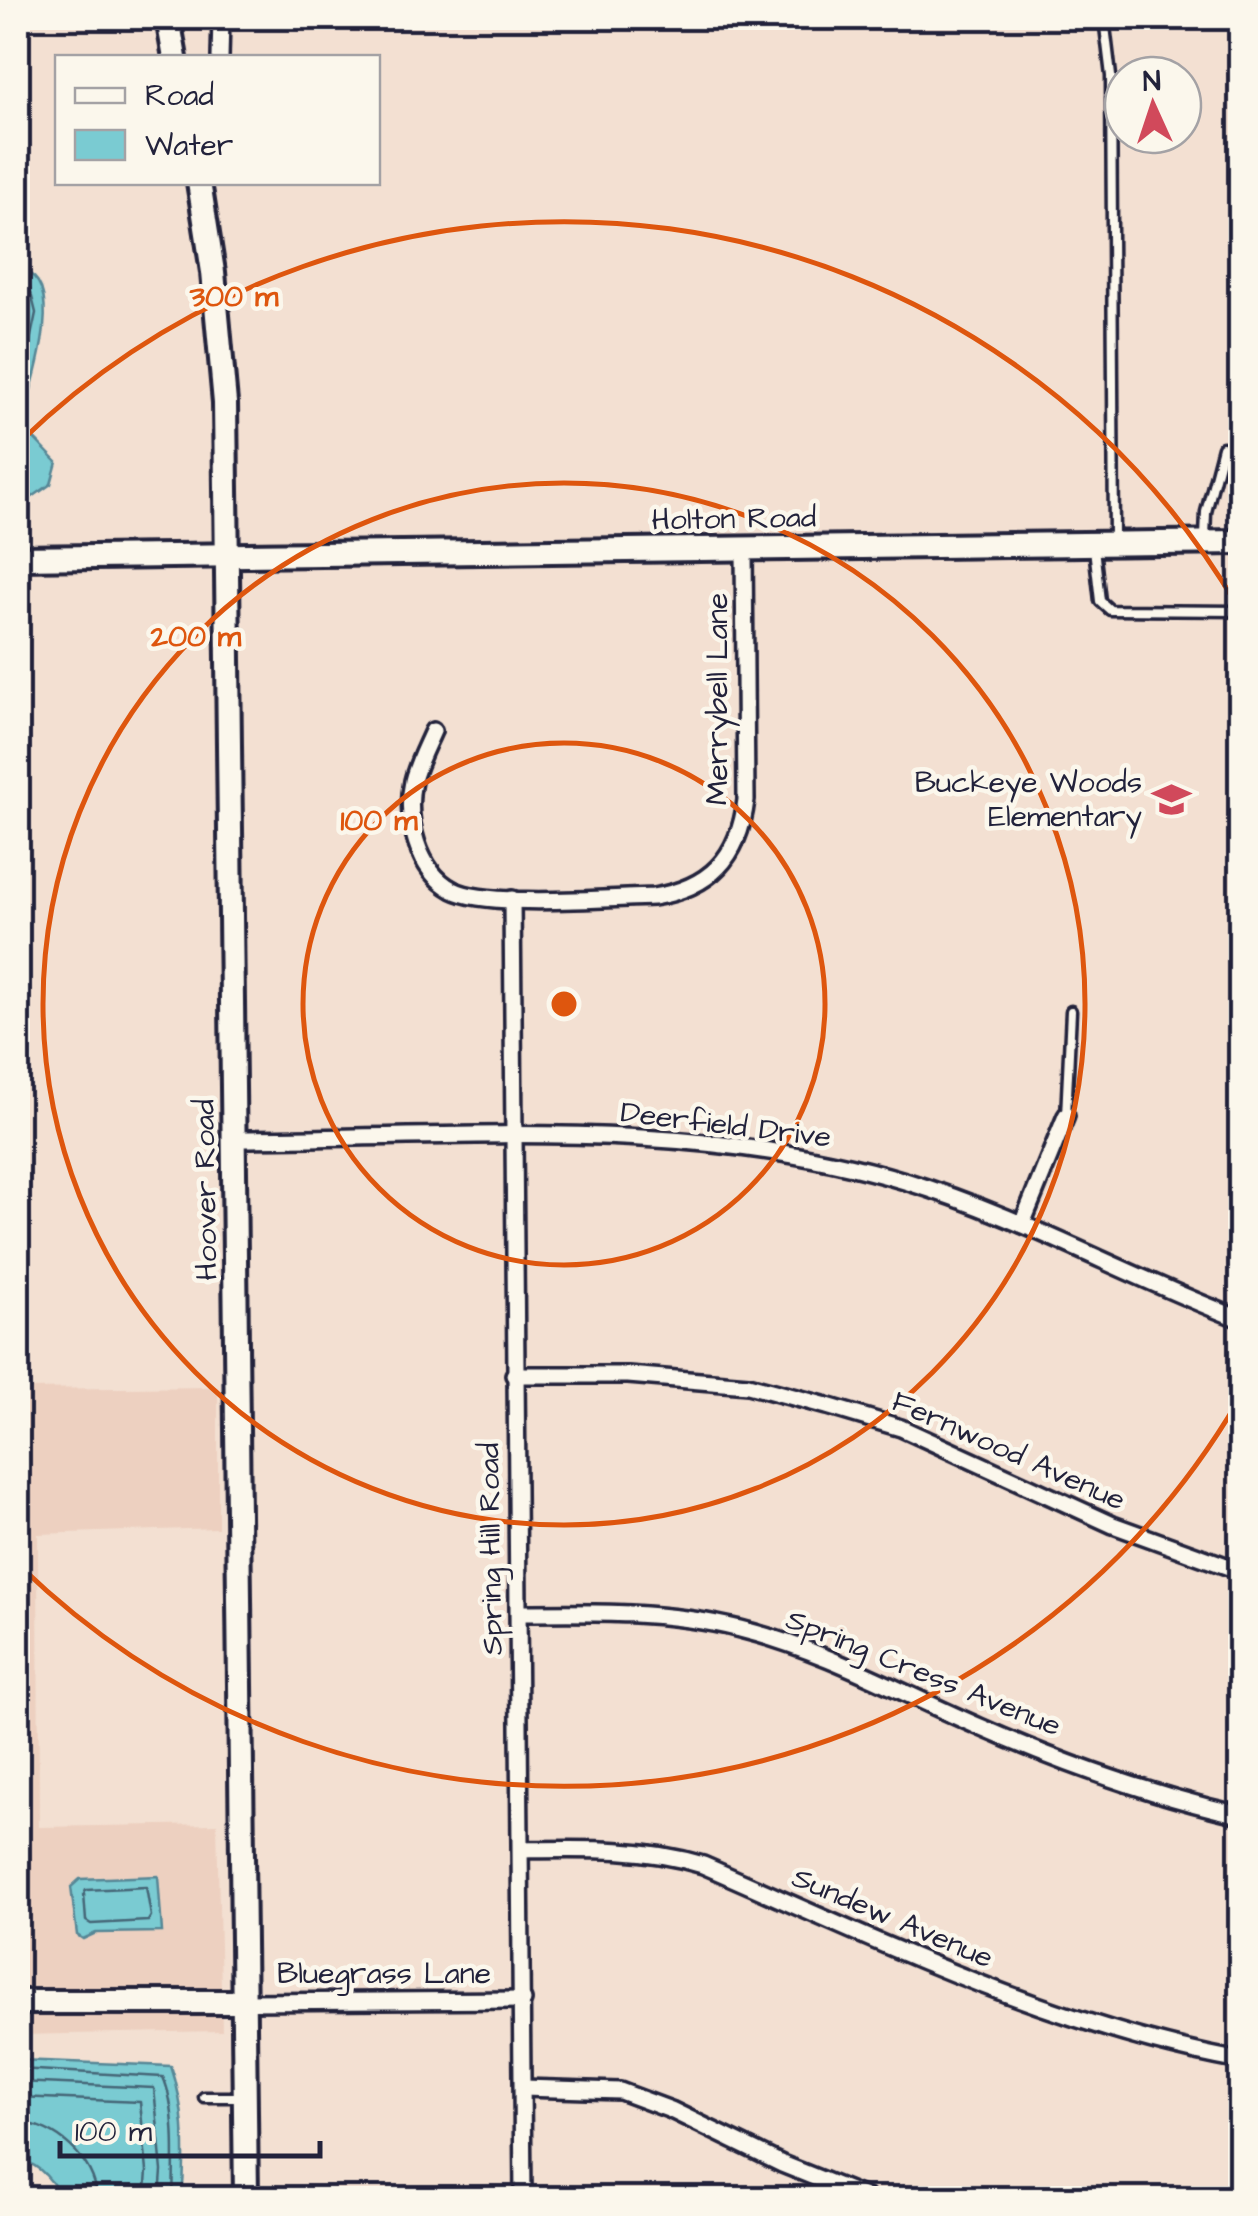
<svg xmlns="http://www.w3.org/2000/svg" width="1258" height="2216" font-family="'Architects Daughter',sans-serif">
<style>
.built{fill:#edd0c0}
.water{fill:#7acbd2;stroke:#578796;stroke-width:2.5}
.lines{fill:none;stroke-linecap:round;stroke-linejoin:round}
.shore{stroke:#456677;stroke-width:2.5}
.lane-casing{stroke:#22223b;stroke-width:15}
.street-casing{stroke:#22223b;stroke-width:22}
.secondary-casing{stroke:#22223b;stroke-width:30}
.lane{stroke:#fbf7ec;stroke-width:8}
.street{stroke:#fbf7ec;stroke-width:15}
.secondary{stroke:#fbf7ec;stroke-width:22}
.ring{fill:none;stroke:#de560e;stroke-width:5}
.labels{text-anchor:middle;stroke-width:9;stroke-linejoin:round;paint-order:stroke}
.street-label{font-size:30px;fill:#22223b;stroke:#fbf7ec}
.poi-label{font-size:30px;fill:#22223b;stroke:#fbf7ec;text-anchor:end}
.centre{fill:#de560e;stroke:#fbf7ec;stroke-width:5}
.ring-label{font-size:30px;text-anchor:middle;font-weight:bold;fill:#de560e;stroke:#fbf7ec;stroke-width:9;stroke-linejoin:round;paint-order:stroke}
</style>
<rect width="100%" height="100%" fill="#f3e0d2"/>
<filter id="ink" filterUnits="userSpaceOnUse"><feTurbulence type="fractalNoise" baseFrequency=".01" numOctaves="2"/><feDisplacementMap in="SourceGraphic" scale="20" xChannelSelector="R" yChannelSelector="G"/><feConvolveMatrix kernelMatrix="1 2 1 2 8 2 1 2 1" color-interpolation-filters="sRGB"/></filter>
<g filter="url(#ink)">
<polygon class="built" points="218,1387 218,1528 38,1534 39,1827 217,1824 222,2031 18,2035 18,1389"/>
<g class="water">
<path d="M23,271C69,283 29,394 21,425L57,462L51,484L18,507V272Z"/>
<polygon points="158,1876 162,1932 96,1933 83,1939 77,1935 71,1887 80,1879"/>
<path d="M18,2060L171,2066C185,2107 186,2156 182,2198H62C53,2182 38,2161 18,2161Z"/>
</g>
<g class="lines">
<g class="shore">
<polyline points="18,281 29,285 36,313 18,398"/>
<polygon points="146,1887 151,1916 148,1921 91,1924 86,1921 84,1894 86,1890"/>
<path d="M18,2069L163,2077C177,2108 174,2164 173,2198"/>
<polyline points="18,2082 154,2088 162,2171 160,2198"/>
<polyline points="18,2097 140,2102 147,2171 145,2198"/>
<path d="M18,2123C55,2123 96,2161 97,2198"/>
</g>
<defs>
<g id="lane">
<polyline points="1104,18 1111,76 1114,539"/>
<polyline points="1205,538 1206,512 1223,447"/>
<polyline points="1094,548 1100,601 1110,610 1240,611"/>
<polyline points="1066,1116 1071,1011"/>
<polyline points="204,2097 240,2097"/>
</g>
<g id="street">
<polyline points="220,58 221,18"/>
<path d="M433,731C426,747 417,764 413,781C405,818 417,871 453,890C488,908 609,898 653,897C710,888 739,858 746,800L744,548"/>
<polyline points="512,899 523,2198"/>
<path d="M235,1139C458,1138 688,1116 905,1181C1021,1216 1127,1276 1240,1319"/>
<polyline points="1022,1224 1066,1116"/>
<polyline points="514,1375 628,1375 748,1385 827,1406 901,1428 1113,1525 1240,1571"/>
<path d="M520,1613C593,1612 669,1611 740,1629C825,1650 901,1693 980,1727C1064,1764 1152,1795 1240,1815"/>
<path d="M522,1850C583,1849 644,1847 703,1865C878,1941 1051,2026 1240,2061"/>
<polyline points="245,2002 523,2000"/>
<polyline points="523,2088 620,2091 671,2110 782,2164 867,2198"/>
</g>
<g id="secondary">
<polyline points="168,18 175,58"/>
<polyline points="199,182 213,272 225,403 246,2198"/>
<polyline points="18,558 1240,542"/>
<polyline points="18,2002 245,2002"/>
</g>
</defs>
<use href="#lane" class="lane-casing"/>
<use href="#street" class="street-casing"/>
<use href="#secondary" class="secondary-casing"/>
<use href="#lane" class="lane"/>
<use href="#street" class="street"/>
<use href="#secondary" class="secondary"/>
</g>
</g>
<g class="ring">
<circle cx="564" cy="1004" r="261"/>
<circle cx="564" cy="1004" r="521"/>
<path d="M1238 1401A782 782 0 0 1 21 1567M21 441A782 782 0 0 1 1238 607"/>
</g>
<defs>
<symbol id="school-bare" viewBox="-9 -9 18 18"><path d="M0-5L7-2L0 1L-7-2ZM-4 1L0 2.5L4 1V4Q0 6-4 4Z" fill="#d1495b" stroke="#fbf7ec" stroke-width="2.5" paint-order="stroke"/></symbol>
</defs>
<g fill-rule="evenodd">
<use href="#school-bare" x="1144" y="772" width="55" height="55"/>
</g>
<g class="labels">
<g class="street-label">
<text transform="translate(734 518) rotate(-1)" y="10">Holton Road</text>
<text transform="translate(717 699) rotate(-90)" y="10">Merrybell Lane</text>
<text transform="translate(726 1124) rotate(7)" y="10">Deerfield Drive</text>
<text transform="translate(205 1190) rotate(-91)" y="10">Hoover Road</text>
<text transform="translate(1009 1450) rotate(24)" y="10">Fernwood Avenue</text>
<text transform="translate(490 1549) rotate(-91)" y="10">Spring Hill Road</text>
<text transform="translate(924 1672) rotate(22)" y="10">Spring Cress Avenue</text>
<text transform="translate(893 1917) rotate(23)" y="10">Sundew Avenue</text>
<text x="384" y="1983">Bluegrass Lane</text>
</g>
<g class="poi-label">
<text x="1142" y="792">Buckeye Woods<tspan x="1142" dy="34">Elementary</tspan></text>
</g>
</g>
<circle cx="564" cy="1004" r="15" class="centre"/>
<g class="ring-label">
<text x="234" y="306">300 m</text>
<text x="196" y="646">200 m</text>
<text x="379" y="830">100 m</text>
</g>
<rect width="1258" height="2216" fill="none" stroke="#fbf7ec" stroke-width="60"/>
<rect x="30" y="30" width="1198" height="2156" fill="none" stroke="#22223b" stroke-width="4" filter="url(#ink)"/>
<rect x="55" y="55" width="325" height="130" fill="#fbf7ec" stroke="#a4a2a5" stroke-width="2.5"/>
<rect x="75" y="88" width="50" height="15" fill="#fbf7ec" stroke="#a4a2a5" stroke-width="2.5"/>
<text x="145" y="105" font-size="30" fill="#22223b">Road</text>
<rect x="75" y="130" width="50" height="30" fill="#7acbd2" stroke="#a4a2a5" stroke-width="2.5"/>
<text x="145" y="155" font-size="30" fill="#22223b">Water</text>
<g transform="translate(1153 105) rotate(357)"><circle r="48" fill="#fbf7ec" stroke="#a4a2a5" stroke-width="2.5"/>
<path d="M0-8L18 38L0 25L-18 38Z" fill="#d1495b"/>
<text y="-15" font-size="28" font-weight="bold" text-anchor="middle" fill="#22223b">N</text>
</g>
<path d="M60 2141v15h260v-15" fill="none" stroke="#22223b" stroke-width="5"/>
<text x="75" y="2141" font-size="30" fill="#22223b" stroke="#fbf7ec" stroke-width="8" paint-order="stroke">100 m</text>
</svg>
